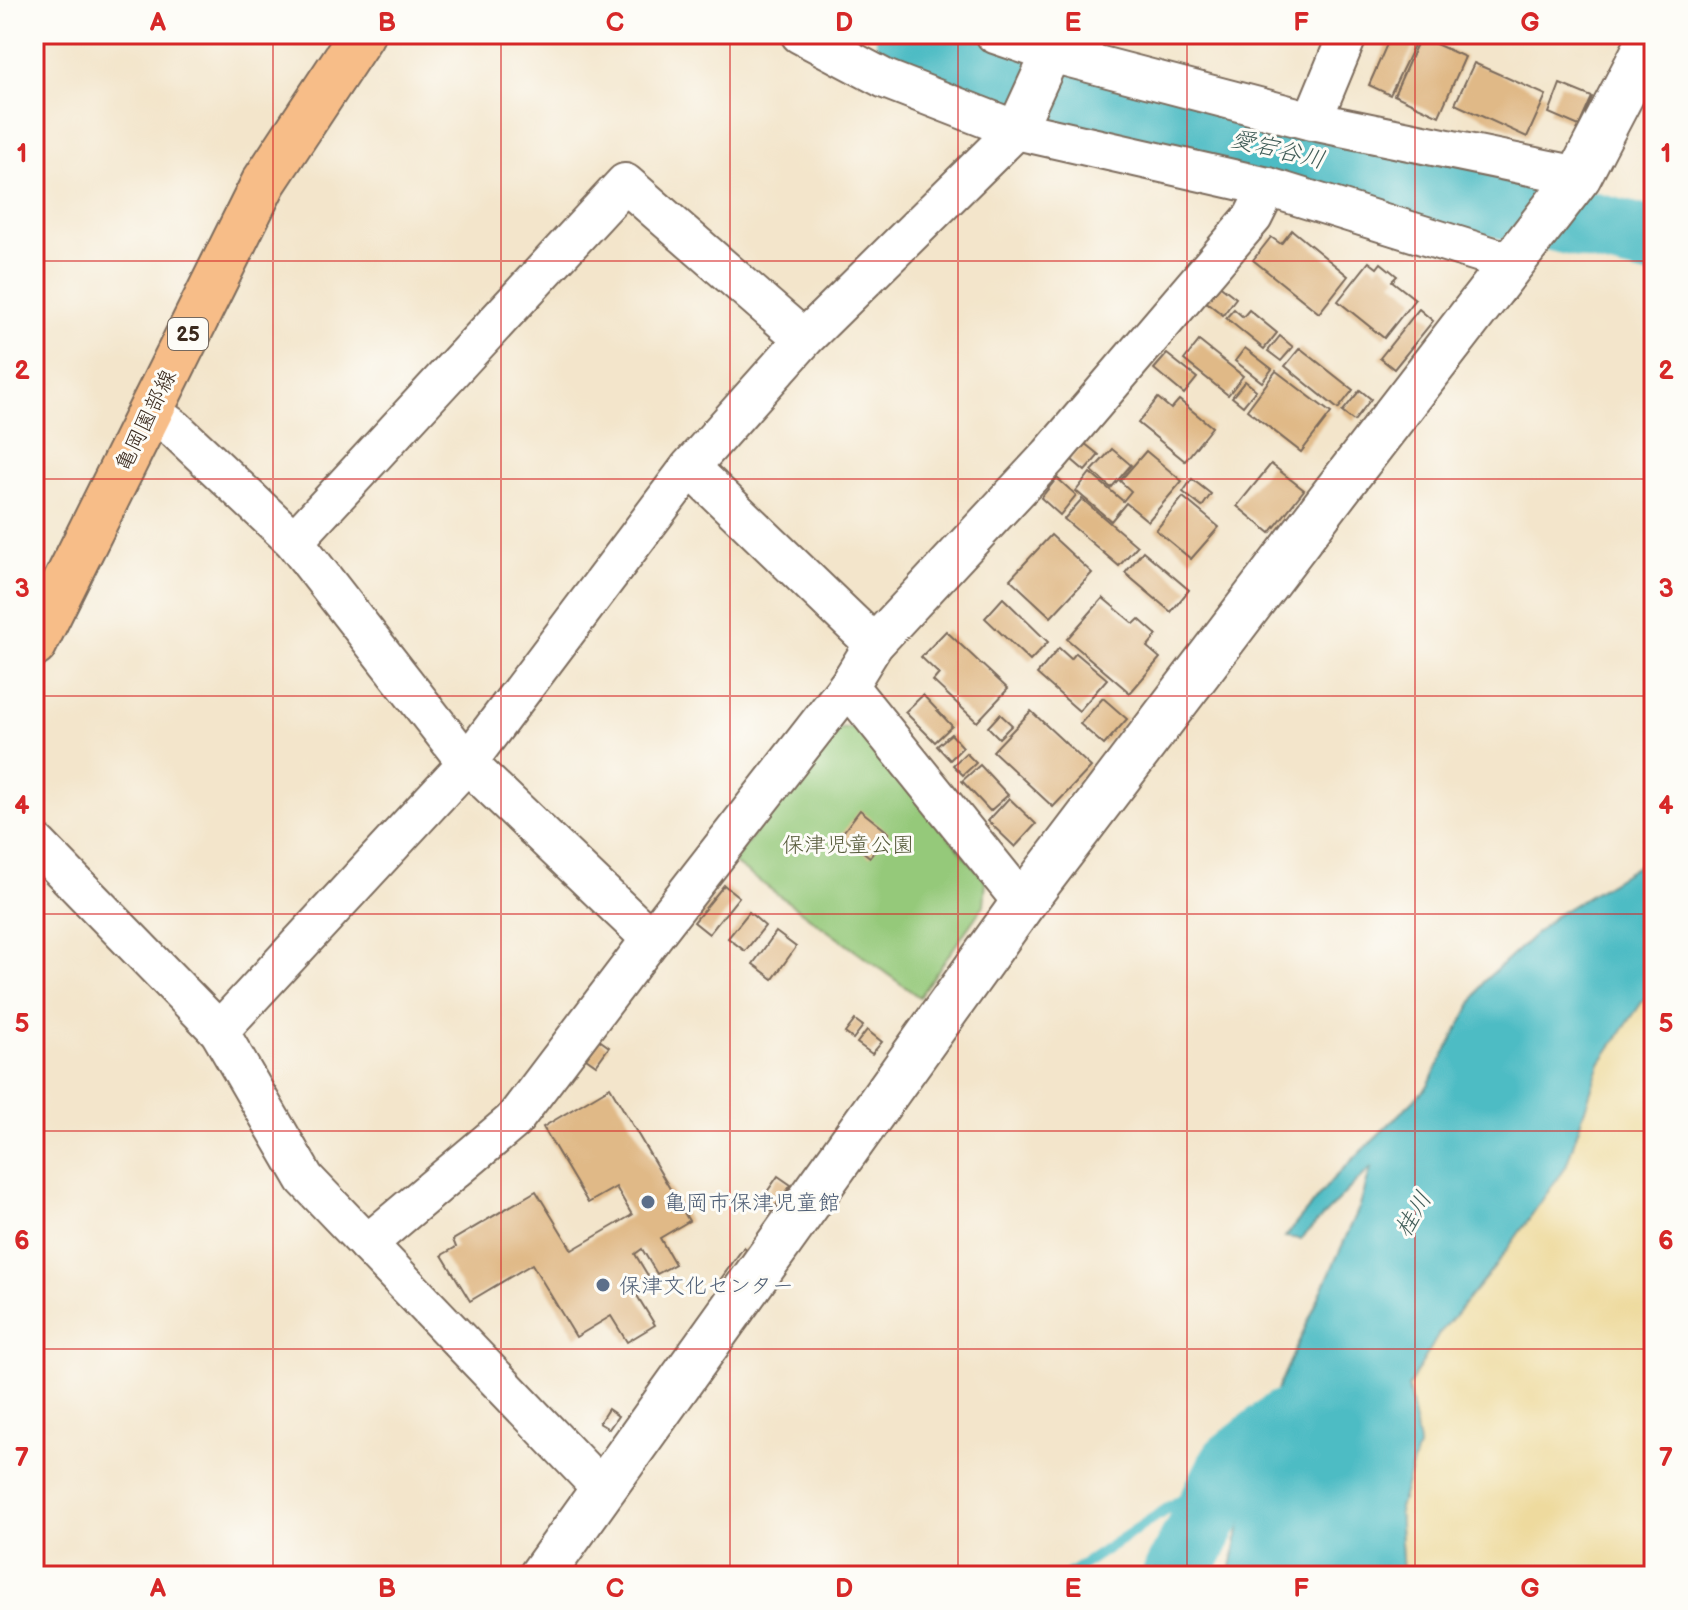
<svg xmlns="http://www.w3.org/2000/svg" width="1688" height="1610" font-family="'Balsamiq Sans','Klee One',sans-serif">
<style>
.green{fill:#95c97a;stroke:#687a4c;stroke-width:2}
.sand{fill:#eeda9e;stroke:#94825e;stroke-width:2}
.water{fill:#4dbcc4;stroke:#447371;stroke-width:2}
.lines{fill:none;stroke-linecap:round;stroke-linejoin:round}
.stream{stroke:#4dbcc4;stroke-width:11}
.river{stroke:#4dbcc4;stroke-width:68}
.building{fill:#e0b987}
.minor-casing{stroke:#7b6b5b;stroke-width:42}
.tertiary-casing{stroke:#7b6b5b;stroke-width:48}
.primary-casing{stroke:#7b6b5b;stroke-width:48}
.minor{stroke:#fff;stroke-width:38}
.tertiary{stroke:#fff;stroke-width:44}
.primary{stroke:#f7bd88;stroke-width:44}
.grid{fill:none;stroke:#d62828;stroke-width:2;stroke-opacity:0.55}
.service-dot{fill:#5c6f8a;stroke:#fdfcf7;stroke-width:3}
.labels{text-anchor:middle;stroke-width:6;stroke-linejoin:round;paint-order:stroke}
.shield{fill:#fdfcf7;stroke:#75695f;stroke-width:2}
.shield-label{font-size:20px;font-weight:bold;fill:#3b2a1e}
.street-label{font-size:22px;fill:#3b2a1e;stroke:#fdfcf7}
.park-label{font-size:22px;fill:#565a3a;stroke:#fdfcf7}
.service-label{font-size:22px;fill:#4e5e75;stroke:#fdfcf7;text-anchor:start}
.water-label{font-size:24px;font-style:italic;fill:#415d58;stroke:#fdfcf7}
.neatline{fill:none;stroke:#d62828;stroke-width:3}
.grid-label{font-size:26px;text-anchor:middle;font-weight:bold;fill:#d62828}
</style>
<rect width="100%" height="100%" fill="#fdfcf7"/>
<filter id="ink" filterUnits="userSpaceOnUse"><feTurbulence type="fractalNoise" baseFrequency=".0125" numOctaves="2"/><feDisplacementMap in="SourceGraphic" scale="16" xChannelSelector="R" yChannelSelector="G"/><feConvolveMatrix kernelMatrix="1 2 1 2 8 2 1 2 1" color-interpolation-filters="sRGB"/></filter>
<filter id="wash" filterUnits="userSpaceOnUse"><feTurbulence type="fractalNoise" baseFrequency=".006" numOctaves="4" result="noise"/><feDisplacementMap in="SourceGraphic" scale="32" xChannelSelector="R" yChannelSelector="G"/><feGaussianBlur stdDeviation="1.8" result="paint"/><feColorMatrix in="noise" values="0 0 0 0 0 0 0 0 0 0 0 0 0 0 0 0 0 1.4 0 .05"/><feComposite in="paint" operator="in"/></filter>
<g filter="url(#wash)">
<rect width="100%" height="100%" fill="#f3e5cb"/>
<polygon class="green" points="856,727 986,881 984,905 919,997 733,862 832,730"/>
<polygon class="sand" points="1654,994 1654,1576 1403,1576 1399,1508 1419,1444 1408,1387 1439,1334 1494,1268 1566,1166 1600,1063 1642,1002"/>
<polygon class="water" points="1654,856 1654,994 1642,1002 1600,1063 1566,1166 1494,1268 1439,1334 1408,1387 1419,1444 1399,1508 1403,1576 1231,1576 1231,1567 1243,1512 1235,1510 1203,1576 1173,1576 1182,1555 1269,1408 1360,1206 1371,1168 1346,1192 1301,1239 1285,1237 1332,1180 1427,1087 1484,981 1555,916"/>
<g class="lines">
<polyline class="stream" points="1066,1576 1233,1465"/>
<g class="river">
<polyline points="909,34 965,64 1068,97 1654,242"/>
<polyline points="1176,1576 1233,1465 1286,1423"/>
</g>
</g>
<g id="blocks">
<g class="building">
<polygon points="1391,35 1414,45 1390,95 1369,85"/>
<polygon points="1420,37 1465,57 1439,116 1394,95"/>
<polygon points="1474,63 1546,95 1527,137 1455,104"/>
<polygon points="1560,84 1592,97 1579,126 1549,113"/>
<polygon points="1292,230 1348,276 1319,313 1253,260 1271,237 1281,244"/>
<polygon points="1369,262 1377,268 1381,263 1397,276 1392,281 1415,299 1384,338 1338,301"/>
<polygon points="1218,284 1236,298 1223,315 1204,300"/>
<polygon points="1234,309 1243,317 1249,310 1277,333 1264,349 1226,318"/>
<polygon points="1419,309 1433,321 1394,369 1380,358"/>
<polygon points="1280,336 1293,347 1281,361 1268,351"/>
<polygon points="1199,341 1243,376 1228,395 1184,360"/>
<polygon points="1245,348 1272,369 1262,382 1235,361"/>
<polygon points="1300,348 1353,390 1338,409 1285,366"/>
<polygon points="1167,354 1197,378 1184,394 1154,369"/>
<polygon points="1276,371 1331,413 1301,452 1247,410"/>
<polygon points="1245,381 1256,390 1243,406 1232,397"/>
<polygon points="1360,390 1371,399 1354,421 1342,412"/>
<polygon points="1158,398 1171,409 1179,400 1212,427 1185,461 1138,423"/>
<polygon points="1084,443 1099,455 1085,471 1071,459"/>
<polygon points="1112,449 1131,465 1111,488 1092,471"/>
<polygon points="1146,451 1182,481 1148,521 1126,503 1111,521 1076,491 1090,473 1123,501 1131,491 1120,481"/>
<polygon points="1271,464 1304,490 1270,533 1237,506"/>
<polygon points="1057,478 1076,495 1060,515 1041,498"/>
<polygon points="1192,479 1211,494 1202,507 1183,492"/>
<polygon points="1183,497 1219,527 1191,559 1156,530"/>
<polygon points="1082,499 1137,546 1119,566 1064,519"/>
<polygon points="1051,535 1092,573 1051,617 1010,579"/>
<polygon points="1143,551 1189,590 1171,612 1125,573"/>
<polygon points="1003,598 1048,642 1030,661 985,618"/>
<polygon points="1103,598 1134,624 1139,619 1157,635 1147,647 1160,658 1130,693 1067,639"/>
<polygon points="946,631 1008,689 977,722 933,681 939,674 921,657"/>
<polygon points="1059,648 1071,659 1076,653 1107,679 1079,711 1037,674"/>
<polygon points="923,695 952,726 935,742 905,712"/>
<polygon points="1103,698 1127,719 1104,745 1080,724"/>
<polygon points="1031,711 1091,767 1053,807 993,751"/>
<polygon points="1000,714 1012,725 999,738 988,727"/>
<polygon points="951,734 963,747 950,760 937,746"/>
<polygon points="966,753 976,763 963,775 953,765"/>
<polygon points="980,765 1008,795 990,811 962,781"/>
<polygon points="1009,798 1036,824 1015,847 988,821"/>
<polygon points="860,810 889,833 870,857 841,835"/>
<polygon points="724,885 739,897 709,934 694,922"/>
<polygon points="749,912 765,926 745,951 728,938"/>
<polygon points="776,932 796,947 773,979 753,964"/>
<polygon points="855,1020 863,1026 853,1039 845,1033"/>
<polygon points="867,1030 882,1042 872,1054 857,1043"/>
<polygon points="598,1039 609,1047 596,1065 586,1058"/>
<polygon points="610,1087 689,1221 660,1238 675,1264 657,1274 642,1249 635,1254 650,1279 633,1289 655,1325 627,1342 611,1316 576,1337 532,1264 470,1301 442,1255 456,1247 453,1240 536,1191 572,1250 632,1215 616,1187 588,1203 543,1127"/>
<polygon points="778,1176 791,1185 772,1211 760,1202"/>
<polygon points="744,1247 748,1250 724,1283 720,1280"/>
<polygon points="608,1409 618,1416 609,1429 599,1423"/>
</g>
</g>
</g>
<g filter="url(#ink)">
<use href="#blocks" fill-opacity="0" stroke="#7b6b5b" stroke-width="2"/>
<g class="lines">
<defs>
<g id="minor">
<polyline points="800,34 885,79 1016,130 1268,187 1513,263"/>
<polyline points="995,34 1051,53 1312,121 1579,176"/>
<polyline points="1312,121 1348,34"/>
<polyline points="150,411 175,429 294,541 467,763 651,939"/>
<polyline points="690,467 874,644"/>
<polyline points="294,541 625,183 804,339"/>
<polyline points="848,686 1023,903"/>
<polyline points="34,841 219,1031 305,1179 603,1490"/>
<polyline points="219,1031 467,763 690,467 804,339 1016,130 1060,34"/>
<polyline points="367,1244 513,1121 651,939 848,686 874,644 1050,455 1253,217 1268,187"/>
</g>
<polyline id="tertiary" points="541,1576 1023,903 1337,490 1569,189 1579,176 1653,34"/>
<polyline id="primary" points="34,645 264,182 362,34"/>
</defs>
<use href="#minor" class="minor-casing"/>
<use href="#tertiary" class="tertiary-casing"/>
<use href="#primary" class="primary-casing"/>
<use href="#minor" class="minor"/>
<use href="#tertiary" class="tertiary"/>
<use href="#primary" class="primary"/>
</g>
</g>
<path class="grid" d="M273,34V1576M501,34V1576M730,34V1576M958,34V1576M1187,34V1576M1415,34V1576M34,261H1654M34,479H1654M34,696H1654M34,914H1654M34,1131H1654M34,1349H1654"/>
<g class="service-dot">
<circle cx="648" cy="1202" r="8"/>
<circle cx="603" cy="1285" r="8"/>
</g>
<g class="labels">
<rect class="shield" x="168" y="318" width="40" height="32" rx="6"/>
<g class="shield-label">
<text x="188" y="341">25</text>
</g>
<g class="street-label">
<text transform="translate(145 420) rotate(-64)" y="8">亀岡園部線</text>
</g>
<g class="park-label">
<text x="848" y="852">保津児童公園</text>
</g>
<g class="service-label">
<text x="664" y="1210">亀岡市保津児童館</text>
<text x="619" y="1293">保津文化センター</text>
</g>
<g class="water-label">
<text transform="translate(1278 149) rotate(14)" y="8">愛宕谷川</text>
<text transform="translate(1413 1214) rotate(-59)" y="8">桂川</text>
</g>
</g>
<rect width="1688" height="1610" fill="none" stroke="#fdfcf7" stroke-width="88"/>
<rect x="44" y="44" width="1600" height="1522" class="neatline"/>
<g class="grid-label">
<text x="158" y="31">A</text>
<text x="387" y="31">B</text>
<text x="615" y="31">C</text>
<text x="844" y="31">D</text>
<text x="1073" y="31">E</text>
<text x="1301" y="31">F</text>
<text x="1530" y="31">G</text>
<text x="22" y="162">1</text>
<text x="1666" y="162">1</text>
<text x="22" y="379">2</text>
<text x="1666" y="379">2</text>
<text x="22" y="597">3</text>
<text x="1666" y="597">3</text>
<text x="22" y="814">4</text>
<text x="1666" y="814">4</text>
<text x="22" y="1032">5</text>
<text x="1666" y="1032">5</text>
<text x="22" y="1249">6</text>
<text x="1666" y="1249">6</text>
<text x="22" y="1466">7</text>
<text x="1666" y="1466">7</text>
<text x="158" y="1597">A</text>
<text x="387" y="1597">B</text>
<text x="615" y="1597">C</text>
<text x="844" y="1597">D</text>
<text x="1073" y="1597">E</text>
<text x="1301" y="1597">F</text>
<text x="1530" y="1597">G</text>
</g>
</svg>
